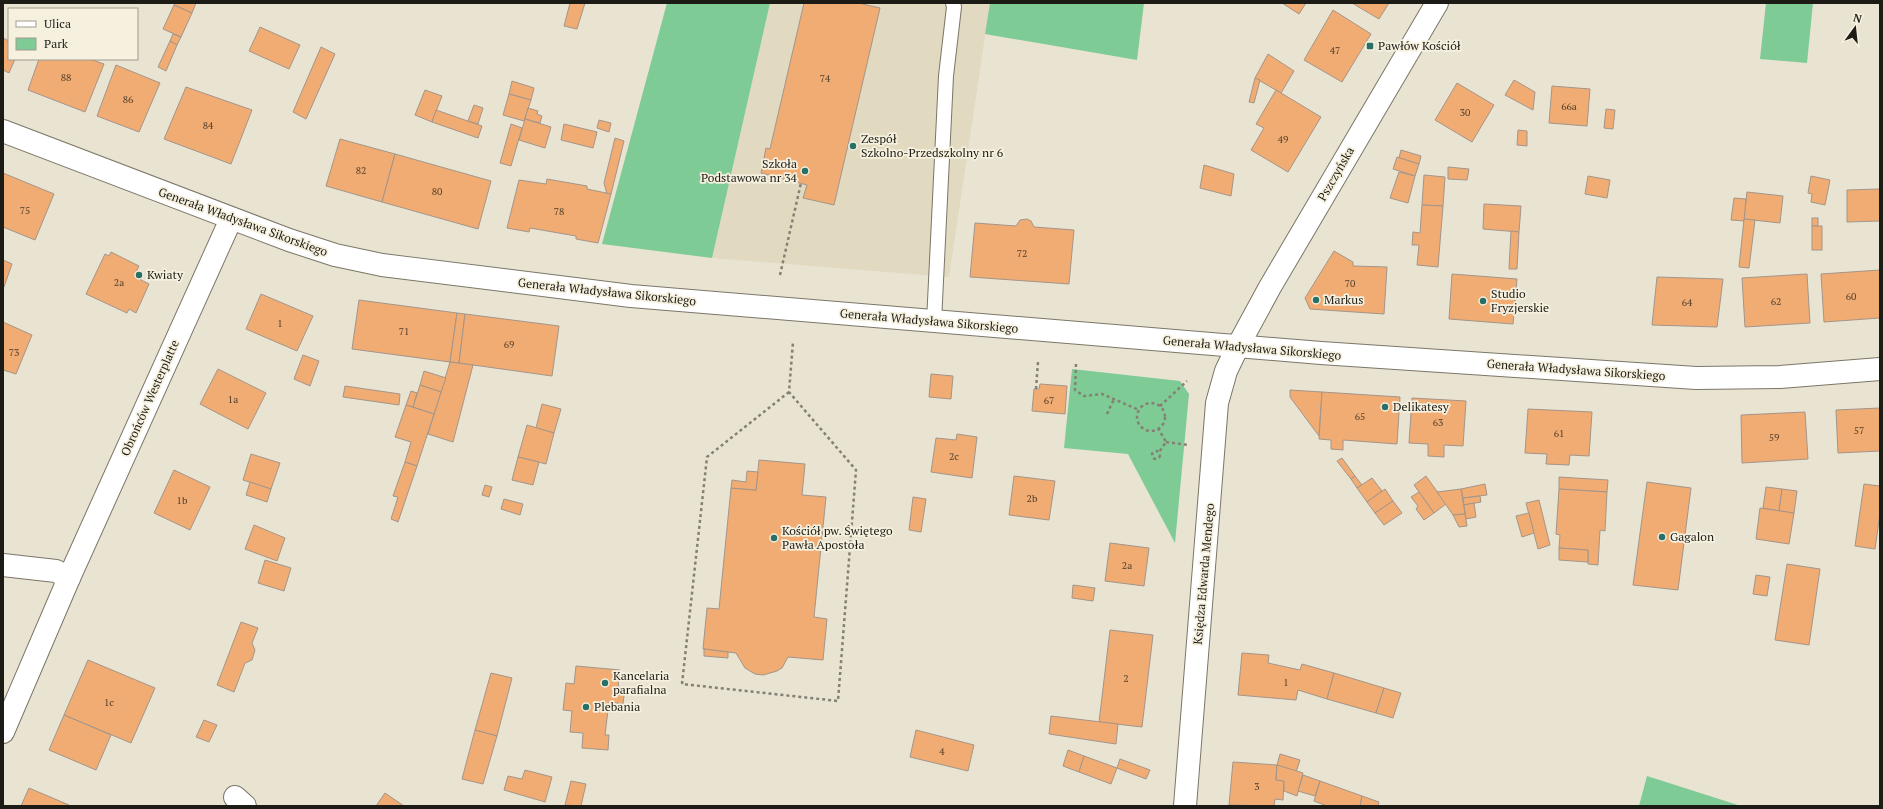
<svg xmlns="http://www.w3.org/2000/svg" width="1883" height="809" font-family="'PT Serif',serif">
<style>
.built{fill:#e2d9c1}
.green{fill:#7fcb96}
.building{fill:#f0ac72;stroke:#a4958a}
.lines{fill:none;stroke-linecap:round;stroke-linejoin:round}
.service-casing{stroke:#7b7667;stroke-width:16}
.minor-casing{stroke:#7b7667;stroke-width:24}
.tertiary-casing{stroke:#7b7667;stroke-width:24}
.path{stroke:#848074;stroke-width:2.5;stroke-dasharray:3 3;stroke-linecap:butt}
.service{stroke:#fff;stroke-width:14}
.minor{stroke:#fff;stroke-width:22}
.tertiary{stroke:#fff;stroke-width:22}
.poi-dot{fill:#286f67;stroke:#f6f0df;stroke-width:1.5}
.labels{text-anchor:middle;stroke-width:3.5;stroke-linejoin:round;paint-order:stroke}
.number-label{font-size:10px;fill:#523f2c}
.poi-label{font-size:12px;fill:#1d1b15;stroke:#f6f0df;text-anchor:start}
.street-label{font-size:12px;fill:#1d1b15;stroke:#f6f0df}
</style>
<rect width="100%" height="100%" fill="#e9e3d2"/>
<polygon class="built" points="770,3 990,3 949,277 712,258"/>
<g class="green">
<polygon points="667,3 770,3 712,258 602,244"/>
<polygon points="990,3 1144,3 1137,60 985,34"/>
<polygon points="1766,3 1813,3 1807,63 1760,59"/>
<polygon points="1072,369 1180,381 1189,394 1175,543 1128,454 1064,448"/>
<polygon points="1647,776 1741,806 1639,806"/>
</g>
<g class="building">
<polygon points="175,3 196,3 192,13 174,5"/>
<polygon points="570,3 585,3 577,29 564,26"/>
<polygon points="804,3 858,3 880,8 834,205 803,198 807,185 761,173 766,148 770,149"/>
<polygon points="1282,3 1306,3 1299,14"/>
<polygon points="1352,3 1389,3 1379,19"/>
<polygon points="174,5 192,13 181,37 163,29"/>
<polygon points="1333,10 1371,34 1342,82 1304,60"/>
<polygon points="260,27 300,45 289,69 249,51"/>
<polygon points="173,34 181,37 177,45 170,41"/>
<polygon points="3,38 9,41 9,59 15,59 9,73 3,70"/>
<polygon points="170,41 177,45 166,71 158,67"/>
<polygon points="321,47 335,54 306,119 293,112"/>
<polygon points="1268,54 1294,71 1281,93 1255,78"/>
<polygon points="39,59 90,59 104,64 85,112 28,90"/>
<polygon points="116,65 160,83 139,132 97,116"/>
<polygon points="1255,78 1260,80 1254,103 1249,102"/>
<polygon points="1514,80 1535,92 1533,110 1505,95"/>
<polygon points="512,81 534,88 531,100 509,94"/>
<polygon points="1457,83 1494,105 1472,142 1435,120"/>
<polygon points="1552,86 1590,89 1587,126 1549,123"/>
<polygon points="186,87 252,110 231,164 164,139"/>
<polygon points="425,90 442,96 432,122 415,115"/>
<polygon points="1276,90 1321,117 1288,172 1251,150 1264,128 1256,124"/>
<polygon points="509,94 531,100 524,121 503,115"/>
<polygon points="474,105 483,108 478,124 468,121"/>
<polygon points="528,108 538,111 537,114 542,116 540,123 525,119"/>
<polygon points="1606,109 1615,110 1613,129 1604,128"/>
<polygon points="436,110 482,126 478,138 432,122"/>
<polygon points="525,119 551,127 545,148 519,140"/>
<polygon points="599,120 611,123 609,132 597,128"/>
<polygon points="511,124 522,128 511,166 500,163"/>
<polygon points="564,124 597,132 593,148 561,140"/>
<polygon points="1518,130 1527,131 1527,146 1517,145"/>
<polygon points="615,138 624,141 611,194 607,194 604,183"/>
<polygon points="340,139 395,154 382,202 326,186"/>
<polygon points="1401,150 1421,156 1419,164 1399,158"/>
<polygon points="395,154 491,181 478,229 382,202"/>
<polygon points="1397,157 1419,164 1415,176 1393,169"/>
<polygon points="1204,165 1234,174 1231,196 1200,188"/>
<polygon points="1448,167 1469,169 1467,180 1448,179"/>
<polygon points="1399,172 1415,176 1408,203 1390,198"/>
<polygon points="3,173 54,194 35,240 3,227"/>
<polygon points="1424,175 1445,177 1443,206 1422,205"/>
<polygon points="1588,176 1610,180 1607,198 1585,194"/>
<polygon points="1811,176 1830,180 1825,205 1811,202 1812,194 1808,193"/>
<polygon points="547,179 587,186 587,189 611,194 598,243 576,239 576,236 530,228 529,232 507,228 519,180 546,184"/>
<polygon points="1880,189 1880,221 1847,222 1847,190"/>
<polygon points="1747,192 1783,196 1780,223 1744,219"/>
<polygon points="1734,198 1746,199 1744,221 1731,220"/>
<polygon points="1484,204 1521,206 1519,232 1483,229"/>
<polygon points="1422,205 1443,206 1438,267 1417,265 1419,245 1412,245 1413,232 1420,233"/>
<rect x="1812" y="218" width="6" height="8"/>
<polygon points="1027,219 1031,221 1034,227 1074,230 1069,284 970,277 975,223 1016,226 1020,220"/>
<polygon points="1744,219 1755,220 1749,268 1739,267"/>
<rect x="1812" y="226" width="10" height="24"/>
<polygon points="1511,231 1519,232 1517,269 1509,269"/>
<polygon points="1334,251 1353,262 1353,266 1387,267 1384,314 1310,309 1305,298"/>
<polygon points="111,252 139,266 137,270 141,280 149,284 136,313 129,309 127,313 86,294 105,254 109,256"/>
<polygon points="3,260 12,264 4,287 3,287"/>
<polygon points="1880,270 1880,318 1824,322 1821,274"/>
<polygon points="1452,274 1517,279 1513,324 1449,319"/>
<polygon points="1807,274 1810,323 1745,327 1742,278"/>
<polygon points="1657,277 1723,279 1717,327 1652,325"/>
<polygon points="261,294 313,316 297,351 246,329"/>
<polygon points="359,300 457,313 450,362 352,349"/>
<polygon points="457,313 465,314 459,363 450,362"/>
<polygon points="465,314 559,326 552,376 459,363"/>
<polygon points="3,322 32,335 16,374 3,370"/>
<polygon points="303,355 319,361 310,386 294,379"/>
<polygon points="450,362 473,365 453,442 428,434"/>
<polygon points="218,369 266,393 248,429 200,404"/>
<polygon points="424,371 446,378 441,392 420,385"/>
<polygon points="931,374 953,376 951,399 929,397"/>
<polygon points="1040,384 1067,386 1065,414 1032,411 1034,389 1039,389"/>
<polygon points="420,385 441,392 434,414 413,407"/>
<polygon points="345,386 400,394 399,405 343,397"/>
<polygon points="1290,390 1322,392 1319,436 1290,397"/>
<polygon points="411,391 417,393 413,407 406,405"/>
<polygon points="1322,392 1400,397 1397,444 1343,440 1343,450 1331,449 1331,440 1319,439"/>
<polygon points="1412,398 1466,401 1463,446 1444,445 1444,457 1428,456 1428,444 1409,443"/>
<polygon points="542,404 561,409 554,433 536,428"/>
<polygon points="406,405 434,414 417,466 405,462 411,442 395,437"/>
<polygon points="1880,408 1880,451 1838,453 1836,410"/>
<polygon points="1528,409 1592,412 1589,456 1570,455 1569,465 1546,464 1547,454 1525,453"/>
<polygon points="1805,412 1808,459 1742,463 1741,415"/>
<polygon points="527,425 554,433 546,464 518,457"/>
<polygon points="957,434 977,437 972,478 931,472 936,438 956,440"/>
<polygon points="251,454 280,463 271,489 243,480"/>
<polygon points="518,457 539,462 533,485 512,480"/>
<polygon points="1342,458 1355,476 1351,479 1337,461"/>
<polygon points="759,460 805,464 802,495 826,497 814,617 827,619 823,660 788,657 782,668 777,671 763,675 755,674 745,668 736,653 703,649 707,608 719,609 731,488 756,490"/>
<polygon points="405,462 417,466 398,522 391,519 398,497 393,496"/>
<polygon points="174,470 210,487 190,530 154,513"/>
<polygon points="747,471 758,472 756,490 731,488 732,480 746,482"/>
<polygon points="1014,476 1055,481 1049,520 1009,515"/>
<polygon points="1355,476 1362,485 1357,488 1351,479"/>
<polygon points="1426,476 1446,504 1434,513 1414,485"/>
<polygon points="1559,477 1608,480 1607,492 1559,489"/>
<polygon points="1372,478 1382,491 1367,502 1357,488"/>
<polygon points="250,482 271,489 267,502 246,495"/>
<polygon points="1647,482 1691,488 1678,590 1633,585"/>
<polygon points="1485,484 1487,495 1463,498 1461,489"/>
<polygon points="1864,484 1880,486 1880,513 1875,549 1855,546"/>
<polygon points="485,485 492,487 489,497 482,495"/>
<polygon points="1766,487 1782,489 1779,511 1763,508"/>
<polygon points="1385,489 1393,501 1375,513 1367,502"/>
<polygon points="1461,489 1465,514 1453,515 1437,492"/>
<polygon points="1559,489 1607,492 1605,531 1600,530 1598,565 1588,564 1588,550 1559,548 1560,535 1556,534"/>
<polygon points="1782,489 1797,491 1794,513 1779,511"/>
<polygon points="1419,492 1434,513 1424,520 1416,509 1418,506 1411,497"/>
<polygon points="1480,496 1481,502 1464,505 1463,498"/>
<polygon points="913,497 926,499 921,532 909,530"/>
<polygon points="504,499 523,504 520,515 501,509"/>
<polygon points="1539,500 1550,545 1538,549 1526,503"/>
<polygon points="1393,501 1402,513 1384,525 1375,513"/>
<polygon points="1474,503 1476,517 1466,519 1464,505"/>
<polygon points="1760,508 1794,513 1789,544 1756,539"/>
<polygon points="1529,513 1534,533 1522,537 1516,516"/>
<polygon points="1465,514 1467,526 1459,527 1453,515"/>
<polygon points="254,525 285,538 277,561 245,549"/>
<polygon points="1110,543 1149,548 1144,586 1105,581"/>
<polygon points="1559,548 1588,550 1588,562 1559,560"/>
<polygon points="265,560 291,568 284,591 258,583"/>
<polygon points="1787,564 1820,569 1809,645 1775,640"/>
<polygon points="1756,575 1770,577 1767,596 1753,594"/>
<polygon points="1073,585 1095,588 1093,601 1072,598"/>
<polygon points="241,622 258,628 252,643 255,650 252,660 245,663 234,692 217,685"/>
<polygon points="1110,630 1153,635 1142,727 1099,722"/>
<polygon points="704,649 728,652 728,658 704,656"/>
<polygon points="1242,653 1269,655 1268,663 1300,670 1302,664 1334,673 1327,699 1298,690 1296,700 1238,695"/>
<polygon points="88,660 155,688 131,743 64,715"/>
<polygon points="576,666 620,670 618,687 625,688 623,704 609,702 605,735 609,735 608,750 582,748 583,733 570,732 572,711 563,710 566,683 574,684"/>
<polygon points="491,673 512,678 497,736 475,730"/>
<polygon points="1334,673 1384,688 1376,713 1327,699"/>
<polygon points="1384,688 1401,693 1393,718 1376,713"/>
<polygon points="64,715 111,735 96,770 49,750"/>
<polygon points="1051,716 1118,724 1116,744 1049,734"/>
<polygon points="204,720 217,725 209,742 196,737"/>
<polygon points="475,730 497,736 483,784 462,779"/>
<polygon points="916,730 974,745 968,771 910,757"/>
<polygon points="1068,750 1084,756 1079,772 1063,766"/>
<polygon points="1280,754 1300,760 1296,772 1277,765"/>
<polygon points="1084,756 1117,768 1111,784 1079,772"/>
<polygon points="1120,759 1150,770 1146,779 1117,768"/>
<polygon points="1233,762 1277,765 1276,780 1284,781 1283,800 1275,799 1274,806 1229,805"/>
<polygon points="1277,765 1303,773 1297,796 1284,791 1284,781 1276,780"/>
<polygon points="525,770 552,777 545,802 504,790 508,776 522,779"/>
<polygon points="1303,775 1320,781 1315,796 1298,791"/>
<polygon points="571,781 586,784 581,806 565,805"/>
<polygon points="1320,781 1362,796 1360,806 1327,806 1314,801"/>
<polygon points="29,788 69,805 69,806 21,806"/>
<polygon points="385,793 404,806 376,806"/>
<polygon points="1362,796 1379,802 1378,806 1360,806"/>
</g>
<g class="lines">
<defs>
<polyline id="service" points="934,322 946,76 954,7 953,3"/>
<g id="minor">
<polyline points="3,565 56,571 69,578"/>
<polyline points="3,732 69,578 231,219"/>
<polyline points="235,797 245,806"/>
<polyline points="1185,806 1217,403 1226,371 1238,346"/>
</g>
<g id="tertiary">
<polyline points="3,131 289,240 335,255 382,265 631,296 1321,353 1696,378 1780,377 1880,369"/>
<polyline points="1238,346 1270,287 1437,3"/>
</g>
</defs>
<use href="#service" class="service-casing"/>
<use href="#minor" class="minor-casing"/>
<use href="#tertiary" class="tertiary-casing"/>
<g class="path">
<polyline points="780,275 801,183"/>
<polyline points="1076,364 1075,390 1084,396 1102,394 1139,410"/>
<polyline points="1036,389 1038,362"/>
<polyline points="789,392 707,457 682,684 838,701 856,470 789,392 793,342"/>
<circle cx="1151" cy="417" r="14"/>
<polyline points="1160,406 1187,381"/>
<polyline points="1107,414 1114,399"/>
<polyline points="1158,428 1166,442 1159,452"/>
<polyline points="1166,442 1188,445"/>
<circle cx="1156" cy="455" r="4"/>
</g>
<use href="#service" class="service"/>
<use href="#minor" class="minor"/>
<use href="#tertiary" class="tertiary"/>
</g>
<g class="poi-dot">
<rect x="1366" y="42" width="8" height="8" rx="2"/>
<circle cx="853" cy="146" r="4"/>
<circle cx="805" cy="171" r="4"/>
<circle cx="139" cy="275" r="4"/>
<circle cx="1316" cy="300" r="4"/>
<circle cx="1483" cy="301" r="4"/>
<circle cx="1385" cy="407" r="4"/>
<circle cx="1662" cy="537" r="4"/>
<circle cx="774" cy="538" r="4"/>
<circle cx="605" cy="683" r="4"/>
<circle cx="586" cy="707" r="4"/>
</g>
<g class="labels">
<g class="number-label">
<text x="1335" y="54">47</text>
<text x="66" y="81">88</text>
<text x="825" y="82">74</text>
<text x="128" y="103">86</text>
<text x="1569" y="110">66a</text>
<text x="1465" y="116">30</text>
<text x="208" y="129">84</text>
<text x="1283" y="143">49</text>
<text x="361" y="174">82</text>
<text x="437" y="195">80</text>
<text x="25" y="214">75</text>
<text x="559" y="215">78</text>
<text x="1022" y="257">72</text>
<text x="119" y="286">2a</text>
<text x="1350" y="287">70</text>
<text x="1851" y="300">60</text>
<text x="1776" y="305">62</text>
<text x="1687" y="306">64</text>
<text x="280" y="327">1</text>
<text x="404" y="335">71</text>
<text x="509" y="348">69</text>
<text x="14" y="356">73</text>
<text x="233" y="403">1a</text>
<text x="1049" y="404">67</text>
<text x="1360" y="420">65</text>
<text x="1438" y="426">63</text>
<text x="1859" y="434">57</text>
<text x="1559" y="437">61</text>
<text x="1774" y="441">59</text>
<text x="954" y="460">2c</text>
<text x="1032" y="502">2b</text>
<text x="182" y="504">1b</text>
<text x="1127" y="569">2a</text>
<text x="1126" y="682">2</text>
<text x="1286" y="686">1</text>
<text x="109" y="706">1c</text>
<text x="942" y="755">4</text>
<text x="1257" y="790">3</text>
</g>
<g class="poi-label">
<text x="1378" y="50">Pawłów Kościół</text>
<text x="861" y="143">Zespół<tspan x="861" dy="14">Szkolno-Przedszkolny nr 6</tspan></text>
<text x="797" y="168" text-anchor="end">Szkoła<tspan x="797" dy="14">Podstawowa nr 34</tspan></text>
<text x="147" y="279">Kwiaty</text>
<text x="1491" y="298">Studio<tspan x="1491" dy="14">Fryzjerskie</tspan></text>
<text x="1324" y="304">Markus</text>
<text x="1393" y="411">Delikatesy</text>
<text x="782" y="535">Kościół pw. Świętego<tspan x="782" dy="14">Pawła Apostoła</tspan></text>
<text x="1670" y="541">Gagalon</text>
<text x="613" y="680">Kancelaria<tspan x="613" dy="14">parafialna</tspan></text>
<text x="594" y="711">Plebania</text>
</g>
<g class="street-label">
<text transform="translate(1336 174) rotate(-60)" y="4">Pszczyńska</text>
<text transform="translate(243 222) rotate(20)" y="4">Generała Władysława Sikorskiego</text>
<text transform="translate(607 292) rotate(6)" y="4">Generała Władysława Sikorskiego</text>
<text transform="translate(929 321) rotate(5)" y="4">Generała Władysława Sikorskiego</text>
<text transform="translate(1252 348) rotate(5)" y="4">Generała Władysława Sikorskiego</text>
<text transform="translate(1576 370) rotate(4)" y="4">Generała Władysława Sikorskiego</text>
<text transform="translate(150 398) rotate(-66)" y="4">Obrońców Westerplatte</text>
<text transform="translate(1204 574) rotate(-85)" y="4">Księdza Edwarda Mendego</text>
</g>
</g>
<rect width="1883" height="809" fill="none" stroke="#1d1b15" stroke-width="8"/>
<rect x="8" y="8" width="130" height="52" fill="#f6f0df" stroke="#9f9b8e"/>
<rect x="16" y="21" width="20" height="6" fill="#ffffff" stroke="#9f9b8e"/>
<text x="44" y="28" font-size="12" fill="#1d1b15">Ulica</text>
<rect x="16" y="38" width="20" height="12" fill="#7fcb96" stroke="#9f9b8e"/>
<text x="44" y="48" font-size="12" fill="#1d1b15">Park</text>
<g transform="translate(1855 28) rotate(15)" stroke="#f6f0df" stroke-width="3" paint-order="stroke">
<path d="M0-3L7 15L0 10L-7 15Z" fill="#1d1b15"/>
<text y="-6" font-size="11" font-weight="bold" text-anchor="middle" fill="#1d1b15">N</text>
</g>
</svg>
